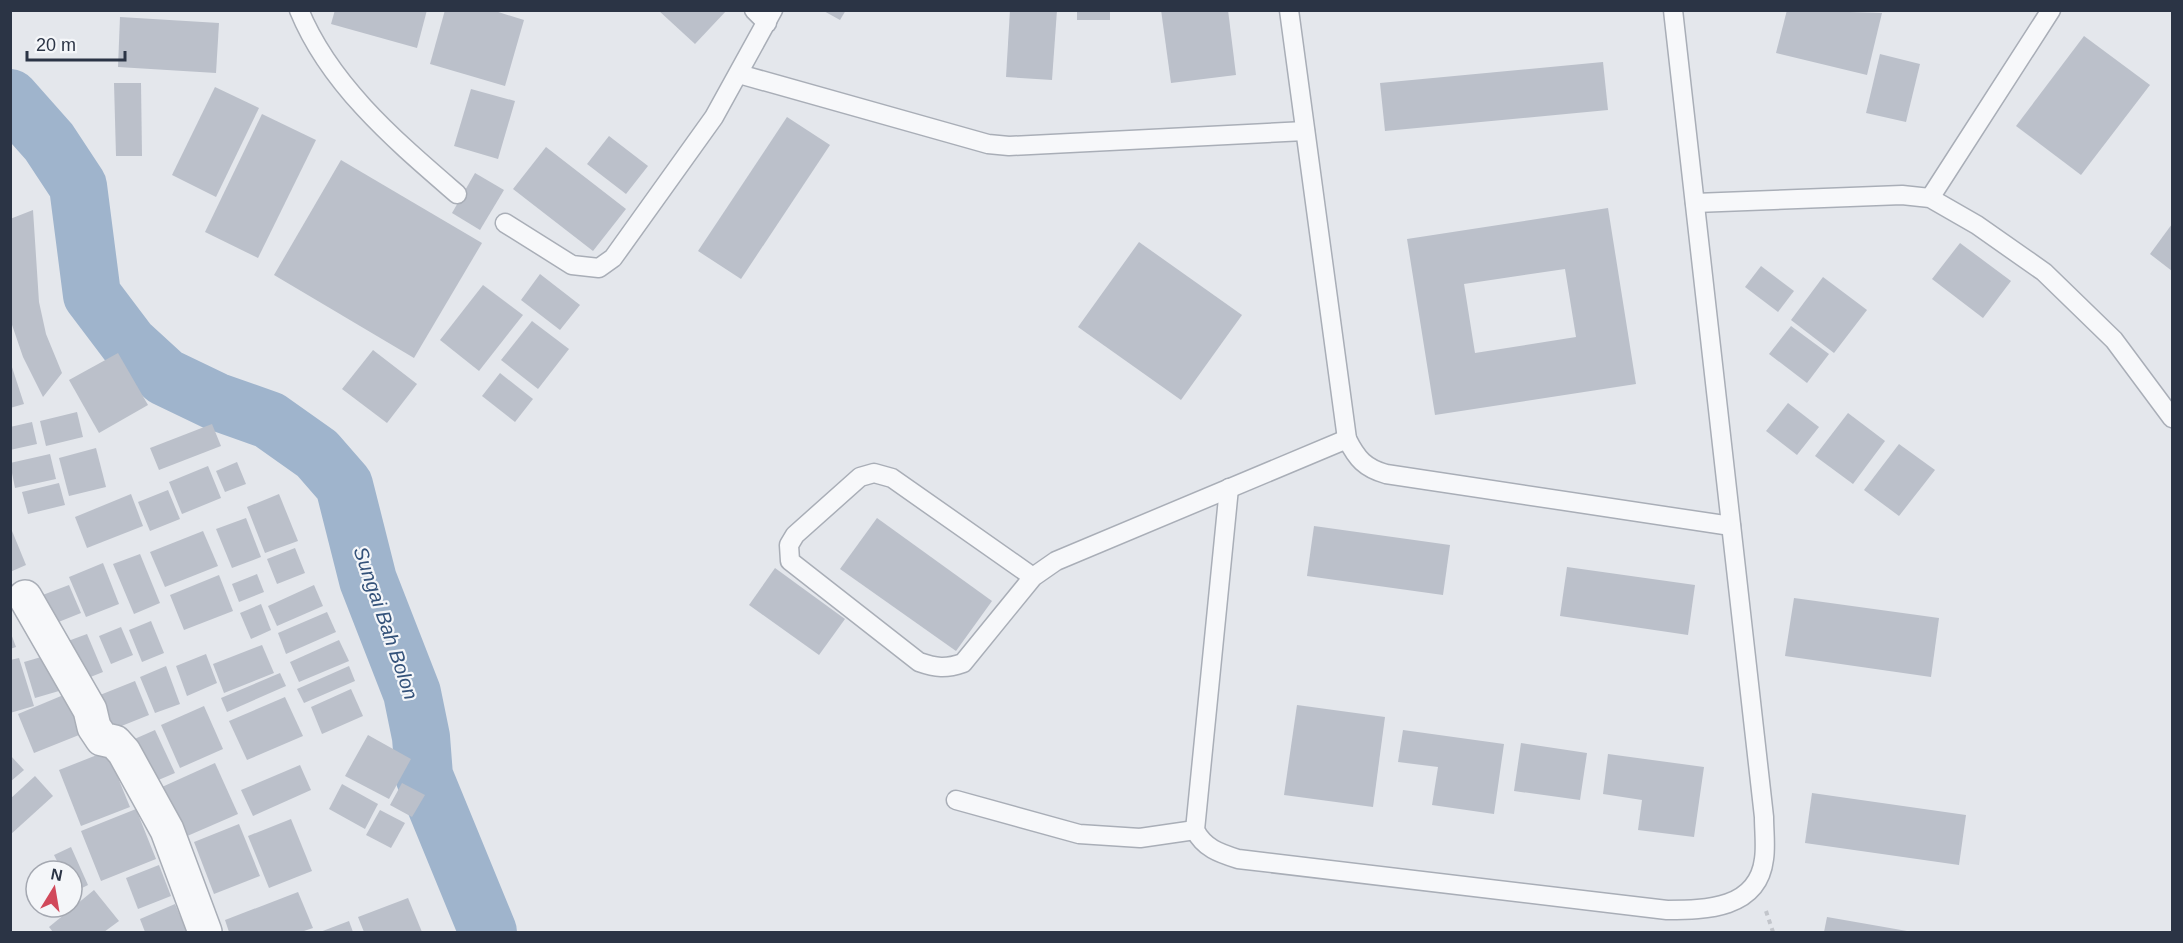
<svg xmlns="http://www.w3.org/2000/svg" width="2183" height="943" font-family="Arial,sans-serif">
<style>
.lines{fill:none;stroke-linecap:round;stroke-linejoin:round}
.river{stroke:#9fb4cc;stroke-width:58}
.building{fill:#bbc0ca;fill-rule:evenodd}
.lane-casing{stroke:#a9aeb7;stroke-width:21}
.street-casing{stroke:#a9aeb7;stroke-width:36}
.path{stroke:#c2c5cb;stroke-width:4;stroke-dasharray:4.5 4.5;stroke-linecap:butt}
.lane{stroke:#f7f8fa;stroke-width:18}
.street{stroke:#f7f8fa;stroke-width:33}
.labels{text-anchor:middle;stroke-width:4.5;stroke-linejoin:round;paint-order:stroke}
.water-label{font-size:20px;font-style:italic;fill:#34527a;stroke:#f4f6f9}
</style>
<rect width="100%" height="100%" fill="#e4e7ec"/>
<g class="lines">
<polyline class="river" points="10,98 49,142 78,186 92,295 129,344 165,377 215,401 269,420 317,454 344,485 368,580 412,693 421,737 424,776 488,932"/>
</g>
<g class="building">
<polygon points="335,10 427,10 417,48 331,24"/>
<polygon points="445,10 492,10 524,20 505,86 430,64"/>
<polygon points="658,10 727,10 695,44"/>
<polygon points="822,10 846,10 840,20"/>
<polygon points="1010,10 1057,10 1052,80 1006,77"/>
<rect x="1077" y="10" width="33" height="10"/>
<polygon points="1161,10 1228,10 1236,75 1171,83"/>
<polygon points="1787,10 1882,13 1867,75 1776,53"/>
<polygon points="120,17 219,23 216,73 118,67"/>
<polygon points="2084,36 2150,85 2081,175 2016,126"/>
<polygon points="1880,54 1920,64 1906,122 1866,113"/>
<polygon points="1603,62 1608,110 1385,131 1380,83"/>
<polygon points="114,83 141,83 142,156 116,156"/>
<polygon points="215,87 259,108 216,197 172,175"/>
<polygon points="471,89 515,101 498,159 454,146"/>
<polygon points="262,114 316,140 258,258 205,232"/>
<polygon points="787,117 830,145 741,279 698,251"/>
<polygon points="609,136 648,166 626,194 587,164"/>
<polygon points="546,147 626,209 593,251 513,189"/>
<polygon points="341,160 482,243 414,358 274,275"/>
<polygon points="475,173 504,190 480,230 452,213"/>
<path d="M1608,208L1636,384L1435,415L1407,239ZM1565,269L1576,337L1475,353L1464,284Z"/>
<polygon points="33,210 39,302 46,334 62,373 43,397 23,357 10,319 10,219"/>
<polygon points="2172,224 2172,271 2150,254"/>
<polygon points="1139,242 1242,315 1181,400 1078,327"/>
<polygon points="1960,243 2011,281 1983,318 1932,279"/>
<polygon points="1761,266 1794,291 1778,312 1745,287"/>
<polygon points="540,274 580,305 560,330 521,300"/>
<polygon points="1823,277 1867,310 1834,353 1791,320"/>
<polygon points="483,285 523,315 479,371 440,340"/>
<polygon points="532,321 569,349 538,389 501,360"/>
<polygon points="1791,326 1829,354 1807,383 1769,354"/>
<polygon points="373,350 417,384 387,423 342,389"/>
<polygon points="118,353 148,405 99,433 69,380"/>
<polygon points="10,361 24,404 10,408"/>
<polygon points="500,373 533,399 515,422 482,396"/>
<polygon points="1788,403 1819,427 1797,455 1766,431"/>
<polygon points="77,412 83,437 46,446 40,421"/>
<polygon points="1848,413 1885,441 1853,484 1815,456"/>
<polygon points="32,422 37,444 10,450 10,427"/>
<polygon points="212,424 221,446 159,470 150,448"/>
<polygon points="1899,444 1935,470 1899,516 1864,490"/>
<polygon points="96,448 106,487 69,496 59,458"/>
<polygon points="50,454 56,479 15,488 10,463"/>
<polygon points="237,462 246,484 225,492 216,471"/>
<polygon points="208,466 221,498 182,514 169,482"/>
<polygon points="59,483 65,505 28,514 22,492"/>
<polygon points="168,490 180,519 150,531 138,502"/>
<polygon points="131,494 143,526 87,548 75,517"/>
<polygon points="279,494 298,541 265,553 247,507"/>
<polygon points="246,518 261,557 232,568 216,529"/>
<polygon points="877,518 992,601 956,651 840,569"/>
<polygon points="10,526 26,565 10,572"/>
<polygon points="1314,526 1450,545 1443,595 1307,576"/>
<polygon points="203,531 218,566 165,587 150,552"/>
<polygon points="295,548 305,573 277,584 267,559"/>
<polygon points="140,554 160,603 134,614 113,564"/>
<polygon points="103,563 119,604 86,617 69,577"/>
<polygon points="1567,567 1695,585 1688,635 1560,616"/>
<polygon points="775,568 845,619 819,655 749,605"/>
<polygon points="257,574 264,592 239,602 232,584"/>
<polygon points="219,575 233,611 184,630 170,595"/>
<polygon points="69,585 81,613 51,625 40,596"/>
<polygon points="314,585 323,606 277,626 268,606"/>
<polygon points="1794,598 1939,618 1931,677 1785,656"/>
<polygon points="261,604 271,630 251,639 240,613"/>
<polygon points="327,612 336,632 286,654 278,633"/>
<polygon points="151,621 164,653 142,662 129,630"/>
<polygon points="121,627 133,655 111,664 99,636"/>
<polygon points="10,631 16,647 10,649"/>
<polygon points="87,634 103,672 83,680 68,641"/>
<polygon points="339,640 349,661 299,682 290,662"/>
<polygon points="262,645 274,673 224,693 213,664"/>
<polygon points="206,654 217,683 187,696 176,666"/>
<polygon points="48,655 59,691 35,698 24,662"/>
<polygon points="19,658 34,706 10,713 10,660"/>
<polygon points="166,666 180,704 155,713 140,677"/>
<polygon points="349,666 355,681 304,703 297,689"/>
<polygon points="280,673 286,686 227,712 221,698"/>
<polygon points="135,681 149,715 104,733 90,699"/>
<polygon points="351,689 363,716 322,734 311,707"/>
<polygon points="73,691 89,731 34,753 18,714"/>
<polygon points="285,697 303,736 247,760 229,721"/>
<polygon points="1297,705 1385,717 1373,807 1284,795"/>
<polygon points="204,706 223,749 180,768 161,725"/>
<polygon points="155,730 175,773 149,784 130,741"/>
<polygon points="1403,730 1504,744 1494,814 1432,805 1438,767 1398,762"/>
<polygon points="368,735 411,759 389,799 345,776"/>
<polygon points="1521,743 1587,753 1580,800 1514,791"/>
<polygon points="107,751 130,807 81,826 59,770"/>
<polygon points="1608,754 1704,767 1694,837 1638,830 1642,800 1603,794"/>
<polygon points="10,755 24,770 10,782"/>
<polygon points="215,763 238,814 185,837 162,787"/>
<polygon points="300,765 311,790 253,816 241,790"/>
<polygon points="35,776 53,796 10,835 10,799"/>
<polygon points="402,783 425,795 412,817 390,805"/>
<polygon points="342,784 378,804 365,829 329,809"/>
<polygon points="1812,793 1966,815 1959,865 1805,843"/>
<polygon points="136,809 156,859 101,881 81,831"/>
<polygon points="380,810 405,823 391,848 366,835"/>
<polygon points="291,819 312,871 269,888 248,836"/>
<polygon points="239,824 260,876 214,894 194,842"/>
<polygon points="71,847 88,885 72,893 72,871 62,871 54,855"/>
<polygon points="159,865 171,896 138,909 126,878"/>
<polygon points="94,890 119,921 104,932 53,932 49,927"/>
<polygon points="298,892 313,928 301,932 229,932 225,920"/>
<polygon points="408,898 422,932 364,932 358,917"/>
<polygon points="175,904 187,932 145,932 140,919"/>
<polygon points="1827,917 1907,931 1907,932 1824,932"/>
<polygon points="349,921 353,932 320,932"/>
</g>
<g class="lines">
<defs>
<g id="lane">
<path d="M299,10C330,86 397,142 457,194"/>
<polyline points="754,10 767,23"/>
<path d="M1289,10L1347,439C1357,459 1365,468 1386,474L1731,526"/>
<polyline points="739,74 988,144 1009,146 1305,131"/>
<polyline points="1930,198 2051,10"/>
<polyline points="1695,203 1902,195 1930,198 1977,225 2044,272 2114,340 2172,418"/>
<polyline points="505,223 572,265 599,268 613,258 714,117 773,10"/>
<path d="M1229,488L1195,830C1204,848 1219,853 1238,859L1667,910C1706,910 1758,909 1764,859C1766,846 1764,831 1764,817L1673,10"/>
<path d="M1033,577L892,478L874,473L860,477L795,535L789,545L790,561L919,662C936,668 946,669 963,663L1033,577L1056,561L1347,439"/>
<polyline points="956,800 1079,834 1140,838 1195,830"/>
</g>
<polyline id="street" points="25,597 90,710 94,727 102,739 115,742 124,752 167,830 205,932"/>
</defs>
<use href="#lane" class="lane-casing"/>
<use href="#street" class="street-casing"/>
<polyline class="path" points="1766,911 1773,932"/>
<use href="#lane" class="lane"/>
<use href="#street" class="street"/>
</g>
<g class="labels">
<g class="water-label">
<text transform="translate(386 623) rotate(71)" y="7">Sungai Bah Bolon</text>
</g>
</g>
<rect width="2183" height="943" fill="none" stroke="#2b3445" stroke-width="24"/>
<g transform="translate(54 889) rotate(11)"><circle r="28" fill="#f4f6f9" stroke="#a4a8b1" stroke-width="1.5"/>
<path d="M0-4.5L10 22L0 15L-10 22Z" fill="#d1495b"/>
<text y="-9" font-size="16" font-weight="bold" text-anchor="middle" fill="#2b3445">N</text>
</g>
<path d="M27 51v9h98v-9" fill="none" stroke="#2b3445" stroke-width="3"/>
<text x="36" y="51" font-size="18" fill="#2b3445" stroke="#f4f6f9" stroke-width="4.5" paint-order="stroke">20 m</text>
</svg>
